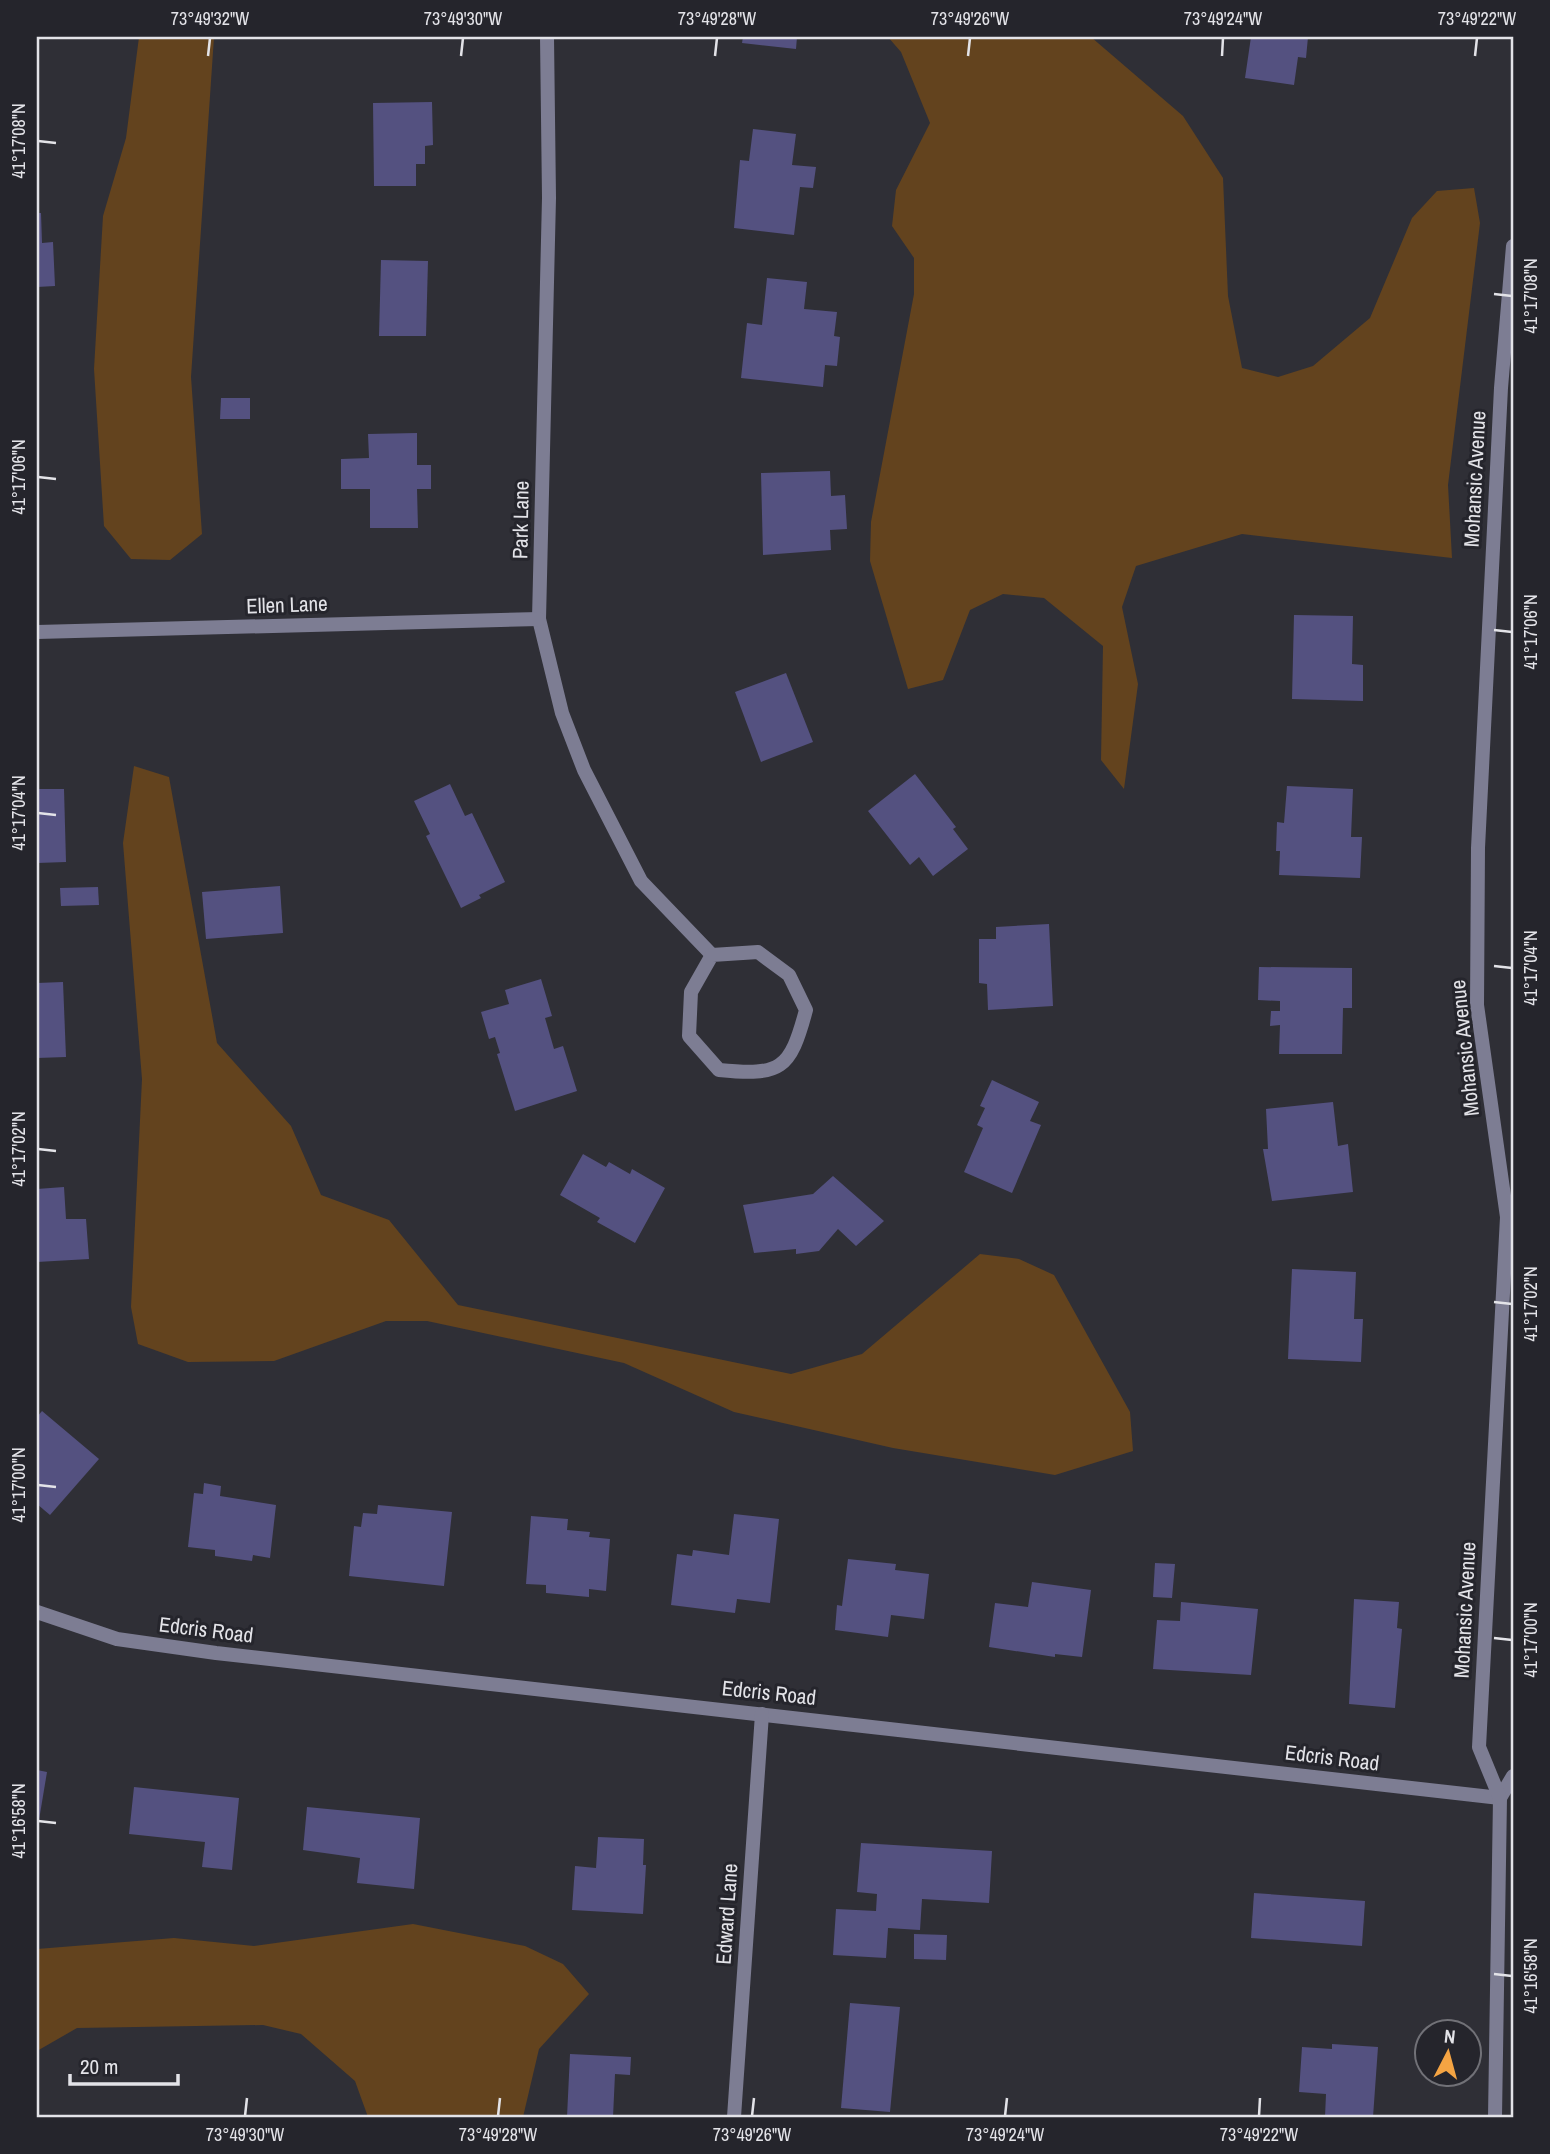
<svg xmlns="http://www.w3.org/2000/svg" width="1550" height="2154" font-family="'Archivo Narrow',sans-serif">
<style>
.green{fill:#63431e}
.building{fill:#545180}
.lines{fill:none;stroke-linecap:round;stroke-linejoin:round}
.street{stroke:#7d7d93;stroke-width:14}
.ticks{fill:none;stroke:#e3e3e8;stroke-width:2.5}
.labels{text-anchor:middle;stroke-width:6;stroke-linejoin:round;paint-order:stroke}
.street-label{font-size:21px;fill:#e3e3e8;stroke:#25252c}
.neatline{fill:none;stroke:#e3e3e8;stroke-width:2.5}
.ticks-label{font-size:18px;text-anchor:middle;fill:#e3e3e8}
</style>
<rect width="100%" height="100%" fill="#2f2f36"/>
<g class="green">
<polygon points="139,37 214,37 191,377 202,534 170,560 131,559 104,526 94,369 103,216 126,138"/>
<polygon points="888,37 1091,37 1183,116 1223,178 1228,296 1242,368 1278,377 1313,366 1370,318 1412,218 1437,191 1474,188 1480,223 1448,485 1452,558 1242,534 1136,566 1122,607 1138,684 1124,789 1101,760 1103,646 1044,598 1003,594 970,610 943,680 908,689 870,561 871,522 914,294 914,258 892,226 896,190 930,123 901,52"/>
<polygon points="134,766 169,777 217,1043 291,1126 321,1195 389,1220 458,1305 791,1374 862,1354 980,1254 1019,1259 1054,1275 1130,1412 1133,1451 1055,1475 893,1448 734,1412 624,1363 427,1321 386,1321 274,1361 188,1362 138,1344 131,1307 142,1079 123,843"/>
<polygon points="413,1924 525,1946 563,1964 589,1994 539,2049 523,2117 368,2117 355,2081 301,2034 263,2025 77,2028 37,2051 37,1949 174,1938 254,1946"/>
</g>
<g class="building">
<polygon points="743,37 797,37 796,49 742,43"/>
<polygon points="1251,37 1308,37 1306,58 1298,57 1294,85 1245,78"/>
<polygon points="432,102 433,145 425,146 425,164 416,164 416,186 374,186 373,103"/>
<polygon points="753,129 796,134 792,165 816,167 813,188 800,187 794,235 734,228 740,160 749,161"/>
<polygon points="37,213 41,213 42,243 53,242 55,286 37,287"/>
<polygon points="381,260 428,261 426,336 379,336"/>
<polygon points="767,278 807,282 804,309 837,312 834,336 840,337 837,366 825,365 823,387 741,378 747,323 762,325"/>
<polygon points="221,398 250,398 250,419 220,419"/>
<polygon points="417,433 417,465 431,465 431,489 417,489 418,528 370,528 370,489 341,489 341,459 369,458 368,434"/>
<polygon points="830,471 831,496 845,495 847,529 830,530 831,550 763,555 761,473"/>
<polygon points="1294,615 1353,616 1352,664 1363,665 1363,701 1292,699"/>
<polygon points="786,673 813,742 761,762 735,692"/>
<polygon points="915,774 956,827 953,829 968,849 933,876 919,857 910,865 868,811"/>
<polygon points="450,784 465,816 472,813 505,882 479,895 481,898 461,908 426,836 430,834 414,801"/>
<polygon points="1287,786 1353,789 1351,837 1362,837 1360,878 1279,875 1280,851 1276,851 1277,822 1284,823"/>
<polygon points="37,789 64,789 66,862 37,863"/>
<polygon points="280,886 283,933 206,939 202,892"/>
<polygon points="98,887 99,905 61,906 60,888"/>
<polygon points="1049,924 1053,1006 988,1010 987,984 979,983 979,939 996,939 996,927"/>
<polygon points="1259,967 1352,968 1352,1008 1343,1008 1342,1054 1279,1054 1280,1025 1270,1026 1271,1011 1280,1011 1280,1001 1258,1000"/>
<polygon points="541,979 552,1016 545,1018 554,1049 563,1046 577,1091 515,1111 497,1054 500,1053 495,1037 489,1039 481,1012 509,1004 505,990"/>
<polygon points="63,982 66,1057 37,1058 37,983"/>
<polygon points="992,1080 1039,1102 1030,1121 1041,1125 1012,1193 964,1172 983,1128 977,1125 985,1108 980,1106"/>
<polygon points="1333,1102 1338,1146 1348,1144 1353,1192 1272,1201 1263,1149 1268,1149 1266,1109"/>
<polygon points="583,1154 606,1167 609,1162 630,1174 632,1169 665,1188 635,1243 597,1222 600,1218 560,1195"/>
<polygon points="833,1176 884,1221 856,1246 838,1229 819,1251 796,1254 796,1249 754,1253 743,1205 813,1194"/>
<polygon points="64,1187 66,1219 86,1219 89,1259 37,1262 37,1189"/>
<polygon points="1292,1269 1356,1272 1354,1319 1363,1319 1361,1362 1288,1359"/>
<polygon points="42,1411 99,1459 50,1515 37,1504 37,1417"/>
<polygon points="204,1483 221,1486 220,1496 276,1505 270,1558 253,1555 252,1561 215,1556 215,1550 188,1547 194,1493 203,1494"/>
<polygon points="378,1505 452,1512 444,1586 349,1576 354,1526 361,1527 363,1513 377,1514"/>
<polygon points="734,1514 779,1519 770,1603 737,1599 735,1613 671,1605 677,1554 692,1556 693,1550 729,1555"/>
<polygon points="531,1516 568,1519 567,1530 590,1532 589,1537 610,1539 606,1591 589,1589 589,1597 546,1593 546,1585 526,1584"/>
<polygon points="848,1559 896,1564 895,1570 929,1574 924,1619 891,1615 888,1637 835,1630 837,1605 842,1606"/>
<polygon points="1155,1563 1175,1564 1172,1598 1153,1597"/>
<polygon points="1032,1582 1091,1590 1082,1657 1055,1654 1055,1657 989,1647 995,1603 1028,1607"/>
<polygon points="1354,1599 1399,1602 1397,1628 1402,1629 1395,1708 1349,1704"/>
<polygon points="1181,1602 1258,1609 1251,1675 1153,1669 1157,1620 1180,1621"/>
<polygon points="37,1770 47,1772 39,1820 37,1820"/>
<polygon points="134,1787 239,1798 232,1870 202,1867 205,1842 129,1834"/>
<polygon points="307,1807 420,1818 414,1889 357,1883 360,1858 303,1850"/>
<polygon points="598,1837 644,1839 643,1865 646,1865 643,1914 572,1910 575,1866 596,1868"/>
<polygon points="861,1843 992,1851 989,1903 922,1899 920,1930 888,1928 886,1958 833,1955 836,1909 876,1911 877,1894 857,1892"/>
<polygon points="1254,1893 1365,1901 1362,1946 1251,1938"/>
<polygon points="914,1934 947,1935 946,1960 914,1959"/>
<polygon points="850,2003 900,2007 890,2112 841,2108"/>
<polygon points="1332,2044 1378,2047 1373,2117 1325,2117 1326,2094 1299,2092 1302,2047 1332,2049"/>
<polygon points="570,2054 631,2057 630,2075 615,2074 613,2117 567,2117"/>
</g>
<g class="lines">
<g class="street">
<polyline points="547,37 549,198 539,619 562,713 584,770 641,881 712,955"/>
<polyline points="37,632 539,619"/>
<path d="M758,952L789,975L806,1010C790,1070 781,1076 719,1070L689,1036L691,992L712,955Z"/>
<polyline points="37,1612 117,1639 216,1653 1500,1798 1513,1776"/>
<polyline points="734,2117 762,1714"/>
<polyline points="1495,2117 1500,1798 1479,1747 1507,1217 1477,1005 1478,848 1501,388 1513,246"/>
</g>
</g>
<path class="ticks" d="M208,56L210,38M461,56L463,38M715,56L717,38M968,56L970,38M1222,56L1223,38M1475,56L1477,38M38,141L56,143M1494,294L1512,296M38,477L56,479M1494,630L1512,632M38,813L56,815M1494,966L1512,968M38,1149L56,1151M1494,1302L1512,1304M38,1485L56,1487M1494,1638L1512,1640M38,1821L56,1823M1494,1974L1512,1976M245,2116L247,2098M498,2116L500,2098M752,2116L754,2098M1005,2116L1007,2098M1259,2116L1260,2098"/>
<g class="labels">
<g class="street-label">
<text transform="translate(1475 479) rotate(-87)" y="7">Mohansic Avenue</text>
<text transform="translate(521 520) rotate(-89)" y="7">Park Lane</text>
<text transform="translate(287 605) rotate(-2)" y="7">Ellen Lane</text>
<text transform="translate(1465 1048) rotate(-96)" y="7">Mohansic Avenue</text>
<text transform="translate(1465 1610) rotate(-87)" y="7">Mohansic Avenue</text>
<text transform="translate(206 1630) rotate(7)" y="7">Edcris Road</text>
<text transform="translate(769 1693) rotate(6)" y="7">Edcris Road</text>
<text transform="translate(1332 1758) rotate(7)" y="7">Edcris Road</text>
<text transform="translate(727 1914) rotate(-86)" y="7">Edward Lane</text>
</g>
</g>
<rect width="1550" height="2154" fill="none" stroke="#25252c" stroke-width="77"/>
<g transform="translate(1448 2053) rotate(6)"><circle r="33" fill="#25252c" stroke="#717177" stroke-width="2"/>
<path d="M0-5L12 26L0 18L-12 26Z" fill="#f4a443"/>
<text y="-10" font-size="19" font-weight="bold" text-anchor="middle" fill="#e3e3e8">N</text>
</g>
<path d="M70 2074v10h108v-10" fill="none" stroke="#e3e3e8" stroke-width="3.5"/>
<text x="80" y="2074" font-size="21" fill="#e3e3e8" stroke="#25252c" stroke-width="5" paint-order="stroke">20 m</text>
<rect x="38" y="38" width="1474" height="2078" class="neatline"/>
<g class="ticks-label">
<text x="210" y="25">73°49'32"W</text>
<text x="463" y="25">73°49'30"W</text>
<text x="717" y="25">73°49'28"W</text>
<text x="970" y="25">73°49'26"W</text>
<text x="1223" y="25">73°49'24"W</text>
<text x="1477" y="25">73°49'22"W</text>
<text transform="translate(19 141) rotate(-90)" y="6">41°17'08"N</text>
<text transform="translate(1531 296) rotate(-90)" y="6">41°17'08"N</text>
<text transform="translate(19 477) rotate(-90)" y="6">41°17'06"N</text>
<text transform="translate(1531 632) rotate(-90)" y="6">41°17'06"N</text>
<text transform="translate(19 813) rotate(-90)" y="6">41°17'04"N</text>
<text transform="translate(1531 968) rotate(-90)" y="6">41°17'04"N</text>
<text transform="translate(19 1149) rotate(-90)" y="6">41°17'02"N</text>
<text transform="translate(1531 1304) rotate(-90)" y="6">41°17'02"N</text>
<text transform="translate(19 1485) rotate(-90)" y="6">41°17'00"N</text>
<text transform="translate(1531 1640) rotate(-90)" y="6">41°17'00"N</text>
<text transform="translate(19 1821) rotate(-90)" y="6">41°16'58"N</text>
<text transform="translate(1531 1976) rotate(-90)" y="6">41°16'58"N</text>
<text x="245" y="2141">73°49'30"W</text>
<text x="498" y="2141">73°49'28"W</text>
<text x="752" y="2141">73°49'26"W</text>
<text x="1005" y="2141">73°49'24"W</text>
<text x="1259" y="2141">73°49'22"W</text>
</g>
</svg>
